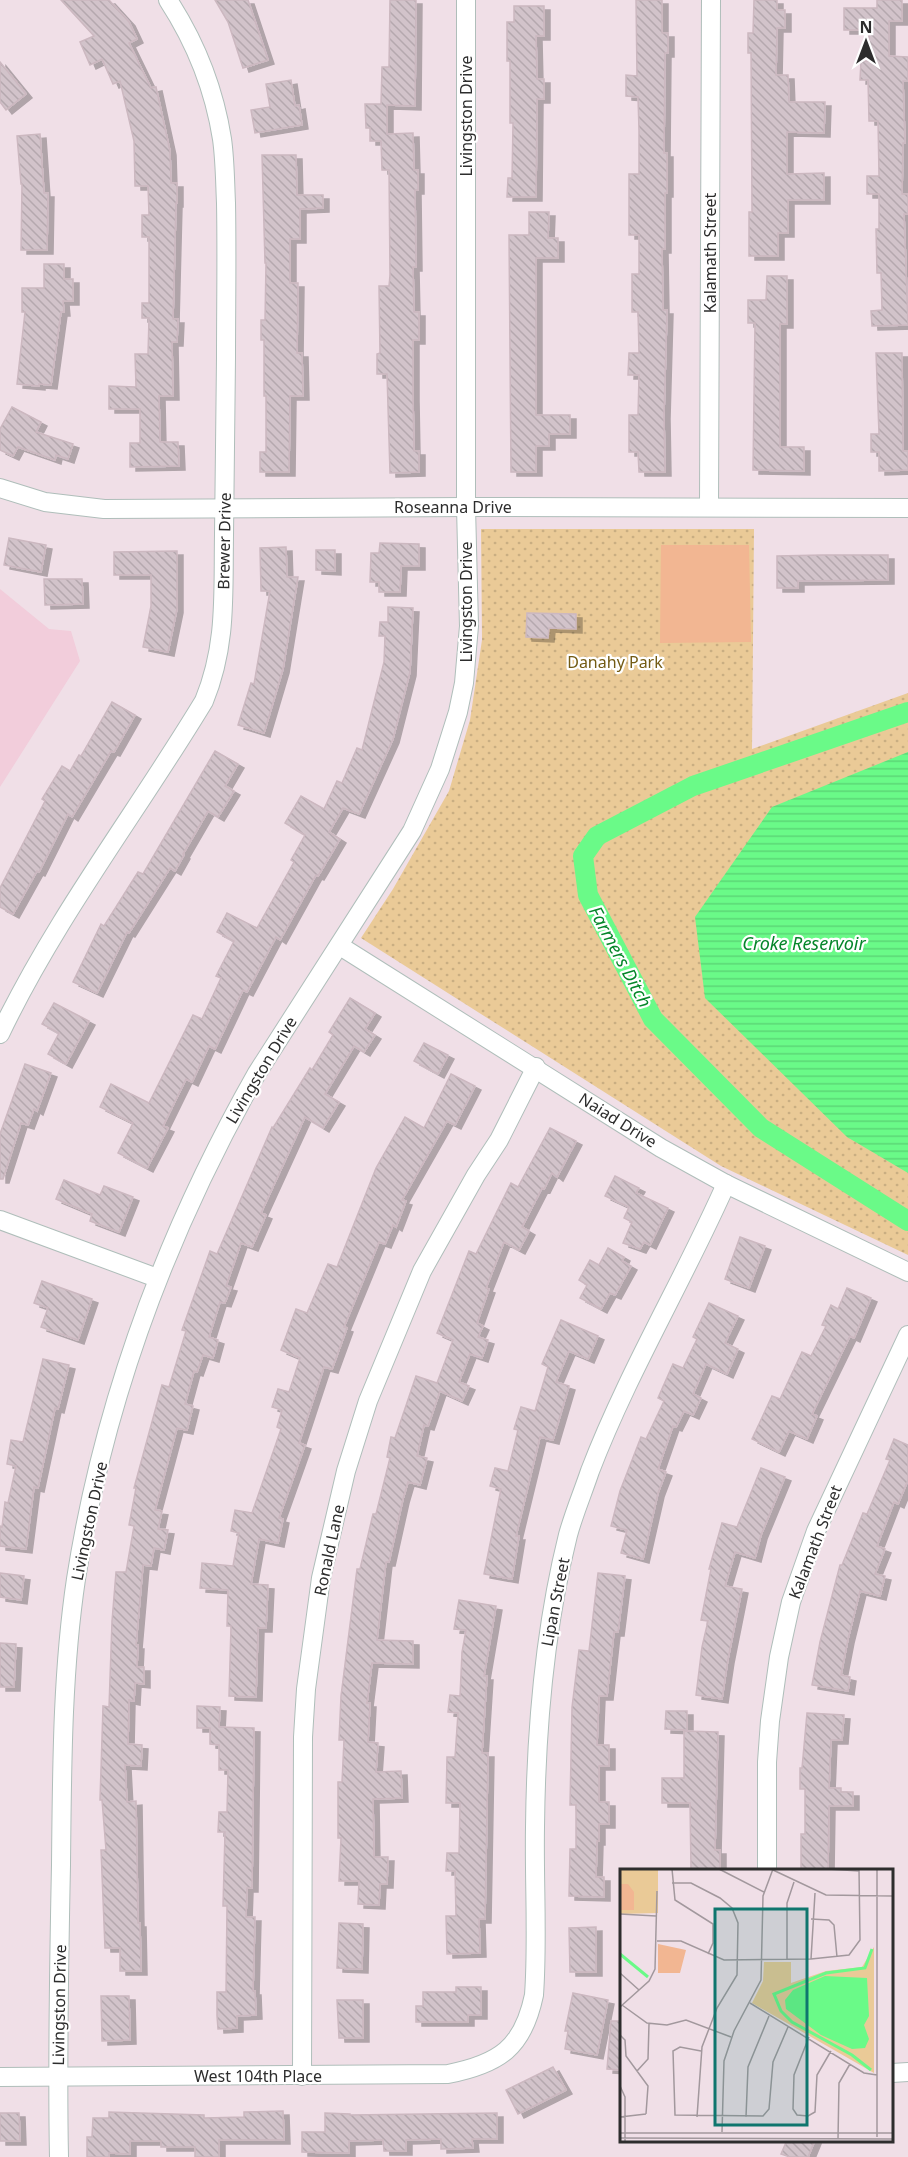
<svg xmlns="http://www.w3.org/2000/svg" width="908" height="2157" font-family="'Noto Sans',sans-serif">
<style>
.education{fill:#f2cddb}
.park{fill:url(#park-dots)}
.pitch{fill:#f2b692}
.water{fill:url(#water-rules)}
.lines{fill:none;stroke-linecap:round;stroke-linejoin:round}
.canal{stroke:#6afa88;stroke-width:20}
.building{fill:url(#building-back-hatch);stroke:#ccb8c0;stroke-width:1.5;filter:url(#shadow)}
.minor-casing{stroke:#afbeba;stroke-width:20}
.minor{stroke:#fff;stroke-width:18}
.labels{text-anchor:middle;stroke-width:4.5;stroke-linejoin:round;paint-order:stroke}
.street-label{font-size:16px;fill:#2d2d2d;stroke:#fff}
.park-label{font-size:16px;fill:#735b14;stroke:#fff}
.water-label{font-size:18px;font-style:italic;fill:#05862a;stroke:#fff}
.inset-river{fill:none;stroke:#6afa88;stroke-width:3}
.inset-road{fill:none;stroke:#a2989d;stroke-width:1.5}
.view{fill:#0f766e;fill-opacity:0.15;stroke:#0f766e;stroke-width:3}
.inset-edge{fill:none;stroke:#2d2d2d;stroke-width:3}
</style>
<defs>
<pattern id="park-dots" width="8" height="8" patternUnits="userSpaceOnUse" patternTransform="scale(1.5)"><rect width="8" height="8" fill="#eaca97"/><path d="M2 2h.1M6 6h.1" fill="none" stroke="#c9ae82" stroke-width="1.8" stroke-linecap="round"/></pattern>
<pattern id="water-rules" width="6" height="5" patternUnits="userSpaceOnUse" patternTransform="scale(1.5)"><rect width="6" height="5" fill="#6afa88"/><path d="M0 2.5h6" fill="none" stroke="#5cd776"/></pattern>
<pattern id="building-back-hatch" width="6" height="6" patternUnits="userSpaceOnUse" patternTransform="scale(1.5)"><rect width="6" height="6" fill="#d2c3ca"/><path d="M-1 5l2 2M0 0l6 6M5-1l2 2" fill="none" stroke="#b5a8ae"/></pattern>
<filter id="shadow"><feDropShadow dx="6" dy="4" stdDeviation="0" flood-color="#0004"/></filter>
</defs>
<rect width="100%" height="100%" fill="#f0dfe7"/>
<polygon class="education" points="0,589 49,629 71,631 80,661 0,787"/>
<polygon class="park" points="481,529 754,529 752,749 908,693 908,1255 721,1166 361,938 393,889 449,791 470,720 482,640"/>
<polygon class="pitch" points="661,545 749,545 751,642 660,643"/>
<polygon class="water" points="908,752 908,1173 847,1137 705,998 695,917 772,807"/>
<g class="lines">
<polyline class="canal" points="908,712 693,786 597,836 583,856 588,895 653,1019 761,1128 908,1221"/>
</g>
<g class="building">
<polygon points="61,0 109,0 129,22 137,39 129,43 151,88 156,87 170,151 171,183 177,183 177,203 176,203 173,319 178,319 177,342 172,342 173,396 159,396 160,442 178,442 179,466 130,467 130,443 140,443 140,409 109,409 109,386 136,387 135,354 148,354 149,318 142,318 142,303 149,303 149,237 142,237 142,215 149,215 148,186 135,186 134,141 120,81 113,84 102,59 90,65 80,42 94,36"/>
<polygon points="215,0 248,0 268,60 243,68 228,22"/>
<polygon points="390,0 416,0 415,106 387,105 387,134 413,133 414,170 418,170 418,190 415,190 416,267 413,267 414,312 419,312 419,340 413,340 413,397 414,451 419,451 419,472 390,473 387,374 377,374 377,354 380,353 379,286 389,286 390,275 389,170 382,170 381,141 370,141 370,128 366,128 365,104 381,104 382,67 389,67"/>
<polygon points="636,0 662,0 662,33 668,33 668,53 665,53 664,153 667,153 667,193 665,193 665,249 662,249 663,310 667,310 664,415 665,472 639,472 638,452 629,452 629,415 638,415 639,375 628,375 629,353 639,353 638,312 632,312 632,274 639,274 639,235 629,235 629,174 639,174 639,131 638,97 626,96 626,75 637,76"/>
<polygon points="754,0 777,0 777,10 785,10 785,28 777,28 776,75 788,75 789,102 825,102 824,133 787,132 787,174 824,173 824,200 788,200 788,233 778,233 778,256 749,256 749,212 752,212 751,53 748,53 748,33 753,33"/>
<polygon points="877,0 902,0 902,21 889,21 889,56 908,57 908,81 903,81 905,143 903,143 902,194 908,194 908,214 904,214 908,325 872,326 871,311 882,310 881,273 877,273 876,229 879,229 879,194 867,194 867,176 879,176 878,121 869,121 868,80 860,80 861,61 869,61 869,30 844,30 844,8 877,8"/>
<polygon points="514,6 544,6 544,36 536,36 537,79 544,79 544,99 537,99 536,197 507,197 508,178 512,178 513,123 510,123 510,61 507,61 507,22 514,22"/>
<polygon points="0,62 26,94 6,110 0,102"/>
<polygon points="291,80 295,106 299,105 302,125 255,133 251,110 270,107 266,84"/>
<polygon points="40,134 44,193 48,193 47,250 21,250 22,184 21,184 17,136"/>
<polygon points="262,155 296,155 297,195 323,195 323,208 300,209 300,239 290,239 290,283 298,283 297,353 302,353 303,396 290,396 289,472 260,472 260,452 266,452 266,396 264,396 264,340 261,340 261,320 265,320 266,263 265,263"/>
<polygon points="529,212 549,212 548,238 558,238 558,258 536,258 536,415 570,415 570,434 549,434 549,446 536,446 536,472 511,472 509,235 529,235"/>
<polygon points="44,264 64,264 64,279 73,279 73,301 63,301 64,312 61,312 51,385 39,384 39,386 17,384 25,312 22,312 22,288 44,288"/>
<polygon points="767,276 787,276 787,324 780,324 780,447 804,447 804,471 753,470 755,323 748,323 748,300 766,300"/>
<polygon points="876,353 902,353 903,451 908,451 908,470 879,471 879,452 871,452 871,434 879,434"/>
<polygon points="12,407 41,422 36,432 73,444 68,459 56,455 55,460 18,447 13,456 0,450 0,429"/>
<polygon points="9,538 46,545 41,572 4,565"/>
<polygon points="380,543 419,544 419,566 401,566 400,592 379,592 379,582 370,582 371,553 379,553"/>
<polygon points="286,547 287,577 298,577 283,669 264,733 238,725 251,683 254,684 270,591 261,591 260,548"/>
<polygon points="316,550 335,550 335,571 316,570"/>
<polygon points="177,551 177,609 168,652 143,647 151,606 151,575 114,575 114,552"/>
<polygon points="822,555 888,555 888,580 798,581 798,588 777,588 777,556"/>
<polygon points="44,579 82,579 83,604 45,605"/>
<polygon points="388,607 413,608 410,672 393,739 359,814 343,808 329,832 340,839 318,876 316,875 280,940 276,937 247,992 243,990 215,1049 209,1046 192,1082 186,1079 163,1126 168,1128 147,1168 118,1153 133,1123 100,1107 111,1084 149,1103 193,1015 202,1019 221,978 216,976 234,941 217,932 227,913 257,928 294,862 291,860 305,835 285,823 301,796 324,809 337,781 342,783 357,748 362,750 384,662 385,636 379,636 380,622 388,622"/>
<polygon points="527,613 576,614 576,629 549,628 548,638 526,637"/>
<polygon points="112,702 135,715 114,752 111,751 72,817 68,814 39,872 37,871 13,914 0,907 0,888 45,801 42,799 62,766 70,771 79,755 81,756"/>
<polygon points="215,751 238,764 225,786 234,791 218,817 208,811 183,854 184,855 175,871 170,868 129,933 127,932 97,993 73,982 101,924 104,926 138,872 143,874"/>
<polygon points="350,998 375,1013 365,1029 375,1035 364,1052 354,1046 325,1094 339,1102 323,1128 305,1117 261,1213 266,1215 252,1247 241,1243 226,1286 231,1287 225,1303 220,1302 209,1337 218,1340 213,1358 203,1355 197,1372 194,1371 185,1404 193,1406 187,1430 177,1428 155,1510 162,1511 158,1529 168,1530 164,1550 154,1548 151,1566 143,1565 136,1645 138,1645 137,1667 144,1667 144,1684 135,1683 134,1701 129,1700 128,1744 142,1745 141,1766 125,1765 127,1802 136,1801 138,1923 140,1923 141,1971 120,1971 120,1948 105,1948 101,1850 106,1850 102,1800 100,1800 103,1706 109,1707 112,1621 116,1572 126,1572 134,1526 129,1525 136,1488 134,1488 162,1385 169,1387 186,1331 182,1330 210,1251 217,1254 272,1127 273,1128 310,1068 312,1070 333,1035 329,1032"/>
<polygon points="54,1003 89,1021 66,1064 48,1054 59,1033 42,1024"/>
<polygon points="424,1043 448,1055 438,1074 414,1061"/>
<polygon points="25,1064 51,1073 37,1111 34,1109 28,1125 21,1123 3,1179 0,1179 0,1134"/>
<polygon points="451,1074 475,1086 455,1125 447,1121 402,1200 406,1201 396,1227 393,1225 385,1244 379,1242 344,1327 347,1328 332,1369 324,1367 299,1443 305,1445 279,1518 283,1519 278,1543 259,1539 251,1584 268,1585 266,1628 258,1628 256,1697 229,1696 231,1626 227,1626 228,1590 200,1588 202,1563 233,1566 239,1533 231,1531 235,1510 252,1513 281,1429 277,1427 282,1410 272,1407 278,1389 289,1392 300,1358 281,1350 296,1309 307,1313 328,1264 337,1267 376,1168 405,1117 424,1128"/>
<polygon points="550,1128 576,1141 557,1177 552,1173 544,1189 542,1188 522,1227 529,1231 519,1250 504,1242 486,1288 489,1289 477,1323 483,1326 478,1337 488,1340 482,1358 470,1354 459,1382 469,1386 462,1401 440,1391 428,1426 424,1425 417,1456 427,1458 420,1485 408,1482 403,1499 389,1562 386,1562 377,1640 413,1641 413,1664 372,1663 367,1703 370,1703 368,1742 378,1743 376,1772 401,1771 402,1798 373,1799 374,1857 388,1857 387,1884 380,1884 379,1905 358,1904 359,1881 339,1881 341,1838 338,1838 338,1782 342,1782 344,1740 339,1740 341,1696 357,1569 360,1569 373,1514 376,1514 390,1458 387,1457 391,1437 395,1438 416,1376 437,1383 453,1340 437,1333 469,1251 476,1254 511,1183 518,1187"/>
<polygon points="615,1176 639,1188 636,1193 668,1208 650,1245 644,1242 640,1249 623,1243 632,1222 624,1218 629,1207 605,1196"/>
<polygon points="64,1180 100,1195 104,1186 133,1197 119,1232 90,1221 92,1214 56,1199"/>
<polygon points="740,1237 765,1246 749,1288 725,1279"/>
<polygon points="608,1248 624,1257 622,1261 631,1266 615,1295 610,1293 601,1309 580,1298 587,1285 579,1280 590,1260 599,1265"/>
<polygon points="42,1281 92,1299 78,1340 41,1327 48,1308 34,1303"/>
<polygon points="847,1288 871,1298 854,1338 850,1336 812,1414 817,1416 807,1439 789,1431 779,1452 752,1439 772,1396 780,1399 802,1352 811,1356 826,1326 822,1325 831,1305 838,1309"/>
<polygon points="709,1303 738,1316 725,1343 738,1349 727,1374 706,1364 693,1394 701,1398 693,1415 684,1411 676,1427 673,1426 658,1469 666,1472 658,1493 643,1559 621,1553 627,1530 611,1526 620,1491 641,1437 646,1439 664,1401 658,1398 673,1364 683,1368 697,1339 693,1337"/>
<polygon points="561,1320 598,1336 588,1359 569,1351 556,1382 569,1386 553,1440 540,1437 516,1536 519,1536 512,1579 484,1574 501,1489 490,1486 495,1468 508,1471 518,1430 514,1429 521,1407 535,1411 548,1367 542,1364"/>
<polygon points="43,1359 69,1365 58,1409 55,1408 38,1488 34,1487 26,1549 0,1546 0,1526 2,1527 5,1502 8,1503 16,1466 7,1464 11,1440 23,1442"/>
<polygon points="894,1439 908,1445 908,1480 898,1504 894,1502 877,1546 885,1549 875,1574 885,1576 880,1596 860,1591 848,1639 841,1675 850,1677 848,1691 812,1685 820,1642 840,1565 842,1565 863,1513 867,1514 890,1460 886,1459"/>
<polygon points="761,1468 785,1477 761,1535 755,1558 735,1552 725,1586 742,1589 728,1659 722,1699 696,1695 702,1647 708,1621 701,1620 711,1569 709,1569 722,1523 737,1527"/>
<polygon points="0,1573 24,1576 21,1600 0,1597"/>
<polygon points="598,1573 625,1576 618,1632 614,1632 607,1696 599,1696 597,1745 609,1745 609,1766 599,1766 599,1802 609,1802 609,1824 599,1824 599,1841 597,1841 596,1877 604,1877 604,1897 569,1896 570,1849 576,1849 576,1805 570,1805 572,1707 579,1650 589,1651"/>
<polygon points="459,1600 496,1606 484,1676 487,1676 482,1753 488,1753 485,1919 479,1919 480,1953 447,1954 446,1916 456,1916 455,1871 446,1871 447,1853 459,1853 460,1803 446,1803 447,1757 455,1757 458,1713 448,1712 450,1695 460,1696 462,1652 466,1630 454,1629"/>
<polygon points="0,1643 16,1644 14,1687 0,1687"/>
<polygon points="197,1706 220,1707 219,1727 254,1728 252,1888 247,1888 246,1917 255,1917 253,1991 255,1991 256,2015 237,2016 237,2028 218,2029 217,2016 217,1992 226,1992 227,1906 223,1906 225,1832 218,1832 219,1812 227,1812 228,1770 219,1770 219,1745 210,1744 210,1728 197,1728"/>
<polygon points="666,1711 687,1711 687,1730 665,1729"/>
<polygon points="807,1713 844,1715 842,1740 831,1740 829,1788 841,1788 841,1792 853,1792 853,1806 829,1806 828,1870 801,1870 801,1834 805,1834 805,1789 800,1789 800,1768 802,1768"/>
<polygon points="684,1731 718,1732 715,1850 720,1850 720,1870 691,1870 690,1803 662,1803 662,1778 684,1778"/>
<polygon points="339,1923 363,1924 362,1969 337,1968"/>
<polygon points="596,1927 596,1972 570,1972 569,1928"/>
<polygon points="456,1987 481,1987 481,2015 468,2015 468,2022 416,2022 416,2006 423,2006 423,1992 456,1992"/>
<polygon points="573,1993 608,2000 597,2055 565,2049 568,2031 565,2031"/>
<polygon points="101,1996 129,1996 130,2040 102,2041"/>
<polygon points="337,2000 363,2000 363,2038 339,2038"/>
<polygon points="611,2021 621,2021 621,2070 607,2069"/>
<polygon points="553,2067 566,2090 518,2114 506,2090"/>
<polygon points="283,2111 284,2140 219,2140 219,2157 195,2157 195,2147 161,2147 161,2141 130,2141 130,2154 109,2153 109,2157 87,2157 87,2137 92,2137 93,2118 109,2118 109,2112 204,2115 204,2118 244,2117 244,2112"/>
<polygon points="0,2113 19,2113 20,2141 0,2141"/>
<polygon points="325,2113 350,2114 350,2115 497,2113 497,2139 472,2139 473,2148 441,2149 441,2139 406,2140 406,2151 384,2151 383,2140 349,2141 349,2153 302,2152 302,2132 325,2132"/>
<polygon points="787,2140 815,2140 808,2157 790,2157 781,2154"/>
</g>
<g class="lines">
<defs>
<g id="minor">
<polyline points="0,488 45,502 104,509 466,507 908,508"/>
<polyline points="709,507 711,0"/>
<polyline points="340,946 661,1148 726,1184 908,1272"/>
<path d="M0,1034C56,917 137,812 204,701C227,645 223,595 224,535C225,476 225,417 226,358C226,306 227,254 226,203C225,182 225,160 222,139C214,88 196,43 168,0"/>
<polyline points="0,1220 157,1278"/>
<polyline points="767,1870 767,1762 770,1721 779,1657 791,1602 816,1531 908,1335"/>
<polyline points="892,2073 908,2072"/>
<polyline points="302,2076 303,1737 306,1689 321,1578 346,1471 368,1401 422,1271 476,1175 499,1140 536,1067"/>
<path d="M0,2077L448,2074C499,2064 523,2048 534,1995C538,1940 534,1883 535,1827C536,1729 544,1631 568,1535C574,1513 583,1492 590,1471C628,1372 683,1281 726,1184"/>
<path d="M59,2157C57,2060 59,1962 61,1865C62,1769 62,1673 76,1579C104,1400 168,1230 257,1073L412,831L440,769L458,712L464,683L469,626L466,507V0"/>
</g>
</defs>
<use href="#minor" class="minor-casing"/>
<use href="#minor" class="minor"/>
</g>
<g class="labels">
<g class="street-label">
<text transform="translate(466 116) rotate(-90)" y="6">Livingston Drive</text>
<text transform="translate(710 253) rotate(-90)" y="6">Kalamath Street</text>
<text x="453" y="513">Roseanna Drive</text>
<text transform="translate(224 541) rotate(-89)" y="6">Brewer Drive</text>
<text transform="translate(466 602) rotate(-90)" y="6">Livingston Drive</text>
<text transform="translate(261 1070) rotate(-59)" y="6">Livingston Drive</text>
<text transform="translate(618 1120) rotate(32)" y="6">Naiad Drive</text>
<text transform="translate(89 1521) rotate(-78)" y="6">Livingston Drive</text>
<text transform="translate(815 1542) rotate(-69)" y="6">Kalamath Street</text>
<text transform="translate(329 1550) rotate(-78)" y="6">Ronald Lane</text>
<text transform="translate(555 1602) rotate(-79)" y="6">Lipan Street</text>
<text transform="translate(59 2005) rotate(-89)" y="6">Livingston Drive</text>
<text x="258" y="2082">West 104th Place</text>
</g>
<g class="park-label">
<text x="615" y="668">Danahy Park</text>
</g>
<g class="water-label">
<text x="804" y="950">Croke Reservoir</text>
<text transform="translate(620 957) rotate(62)" y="6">Farmers Ditch</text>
</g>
</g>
<g transform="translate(620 1869)">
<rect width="273" height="273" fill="#f0dfe7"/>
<path d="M0,0H38V44L0,45ZM254,78V204L132,134L143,112L144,93H171V114L206,102L242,98Z" fill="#eaca97"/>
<path d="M0,15H8L14,23V41H0ZM38,75L66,81L60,104H38Z" fill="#f2b692"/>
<path d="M205,107L247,109L249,147L244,156L249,170L245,179L232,180L201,166L166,140L165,131L173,121Z" fill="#6afa88"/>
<path class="inset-river" d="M0,85L28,108M251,201L232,186L172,153L161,142L154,125L206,104L245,99L252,80"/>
<path class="inset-road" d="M52,0L55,31L93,55V74L88,85M99,0L144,23M208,0L239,2M257,0V268M153,1L206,26L273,27M52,14H71L100,29L112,39L118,54L117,106L97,139L82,178L77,248M0,45L36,47M191,50L209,51L214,56L217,88M37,72H61L104,91L191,90L229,86L240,71L239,0M167,90V34L174,13M191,90L195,24M0,104L19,121M130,134L244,204L257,206M2,136L27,154L47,156L66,151L111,168M0,138L29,112L35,100L37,22M0,166L5,171L6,187L28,217L26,245M189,168L174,206L173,240L177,246L188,247L195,243L197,206L211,182M81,182L60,178L53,182L55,246L143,247L149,240L153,193L168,158M17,202L28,190L29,155M0,217L5,228V273M0,248L26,245M126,248L128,198L149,147M102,263L104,192L114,162L141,111L143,27L153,0M0,264H273M0,269L273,270M218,270L219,214L230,195"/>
<path class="view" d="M95,40H187V256H95Z"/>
<rect width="273" height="273" class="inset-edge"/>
</g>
<g transform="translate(866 42)" stroke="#ffffff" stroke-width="4.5" paint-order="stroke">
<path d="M0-4.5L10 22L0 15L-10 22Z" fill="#2d2d2d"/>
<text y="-9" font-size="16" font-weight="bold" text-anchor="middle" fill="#2d2d2d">N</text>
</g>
</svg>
